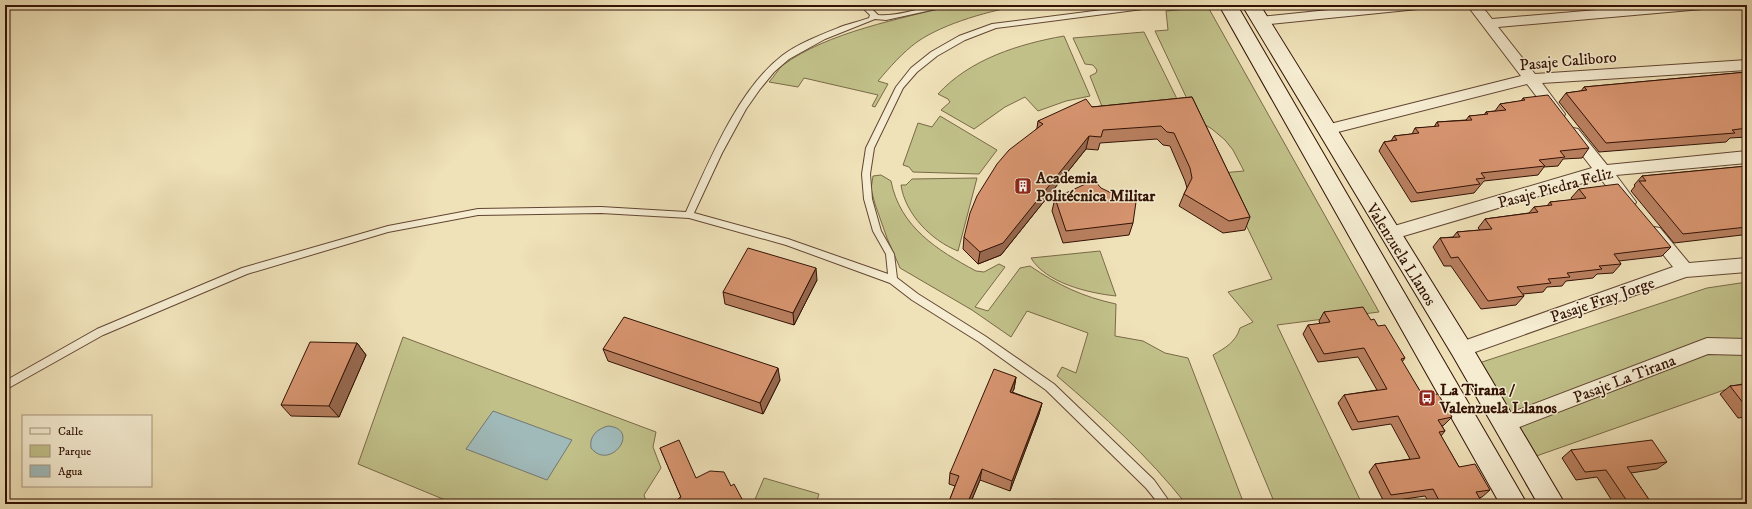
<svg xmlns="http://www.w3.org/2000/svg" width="1752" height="509" font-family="'IM FELL DW Pica',serif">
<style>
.green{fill:#c1c089;stroke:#7a6947}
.water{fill:#a0baba;stroke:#747772}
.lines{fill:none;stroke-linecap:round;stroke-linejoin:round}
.service-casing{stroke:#624632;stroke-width:2}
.minor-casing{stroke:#624632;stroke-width:2}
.secondary-casing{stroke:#331205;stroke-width:2}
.service{fill:#f5ecd1;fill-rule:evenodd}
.minor{fill:#f5ecd1;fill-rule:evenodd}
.secondary{fill:#f5ecd1;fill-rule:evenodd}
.wall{fill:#b87f5f;stroke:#331205}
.shaded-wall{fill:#96684e;stroke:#331205}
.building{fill:#d6946f;stroke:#331205}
.labels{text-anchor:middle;stroke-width:3;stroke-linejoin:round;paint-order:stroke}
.street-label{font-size:16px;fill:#331205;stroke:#f5ecd1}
.poi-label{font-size:16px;font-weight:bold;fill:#331205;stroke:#f5ecd1;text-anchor:start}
</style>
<rect width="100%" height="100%" fill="#efe1b8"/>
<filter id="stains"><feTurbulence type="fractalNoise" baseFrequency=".005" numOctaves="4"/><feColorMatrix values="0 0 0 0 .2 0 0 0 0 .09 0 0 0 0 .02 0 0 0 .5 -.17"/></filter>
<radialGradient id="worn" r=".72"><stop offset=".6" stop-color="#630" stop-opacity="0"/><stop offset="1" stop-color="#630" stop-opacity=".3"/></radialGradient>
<g class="green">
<path d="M954,5H1024C992,10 944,23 917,42C902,53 890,67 878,81L888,84L875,107L872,106L878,95L804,78L798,87L769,82C774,77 778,69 783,65C828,32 900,19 954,5Z"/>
<path d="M1208,7L1379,312L1277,325L1362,504H1275L1213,355C1225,348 1236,342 1240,328L1253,322L1228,292L1272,279L1221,173L1244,171L1233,150L1225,140L1212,129L1197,120L1155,31L1168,30L1166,11Z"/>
<polygon points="1144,32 1180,105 1103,109 1090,76 1096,73 1097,70 1093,65 1085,64 1073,38"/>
<path d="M1064,36L1090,96L1066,101L1038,111L1025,97L1005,107L974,129L941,110L950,102L948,99L938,94C970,59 1019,44 1064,36Z"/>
<polygon points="940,116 997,150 979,174 913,172 909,167 903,165 918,123 932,127"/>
<path d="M881,175L891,181C900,227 937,250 976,271L984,272L999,264L1005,267L975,307L988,311L1020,268L1030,266C1058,285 1083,297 1116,304L1115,336L1143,341L1165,353L1188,358L1244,504H1186C1148,456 1104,416 1057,376L1062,367L1076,373L1088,333L1027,311L1011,337L972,310L900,268L887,238L875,204L871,189L873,176Z"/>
<path d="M977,178L958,251C932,241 905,214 901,185H906L912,179Z"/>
<path d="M1100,251L1116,296C1088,293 1046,283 1031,258Z"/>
<polygon points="1747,282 1747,382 1525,460 1470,366 1707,288"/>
<polygon points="403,337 656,432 653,447 661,468 644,495 647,504 455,504 358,464"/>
<polygon points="764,478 819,494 816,504 753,504"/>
</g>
<g class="water">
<polygon points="493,411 572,440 547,480 466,449"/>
<path d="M608,426C642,429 610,472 591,448C589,436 597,429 608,426Z"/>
</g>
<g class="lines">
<defs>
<path id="service" d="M860,5H868L878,15C901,17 925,5 949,5L945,7L886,20L875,19L825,39L789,59L774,72L760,89L746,109L722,153L694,213L788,239L888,274L886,254L873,231L864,199L862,174L866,148L896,87L911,68L931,52L959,36L992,24L1141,5H1162L1158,7L996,28L965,40L937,56L917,72L903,88L874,148L870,174L872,199L881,231L894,254L897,278L918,294L985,336L1054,384L1154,480L1171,504H1159L1146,488L1046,390L979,342L912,300L890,283L786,245L689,218L601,213L478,215L388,232L247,274L103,335L5,390V381L97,329L242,268L388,226L478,209L601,207L686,212C709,162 738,89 783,55C801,42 823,34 843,26C852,23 861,21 869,18L870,15Z"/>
<g id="minor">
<polygon points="1377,5 1425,5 1423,8 1418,9 1260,25 1255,24 1253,21 1255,18 1260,17"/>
<polygon points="1467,5 1481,5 1492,19 1655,5 1709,5 1707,8 1702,9 1498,27 1535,74 1747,60 1747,70 1542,83 1565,114 1563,118 1558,119 1553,118 1527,84 1326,135 1321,134 1318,130 1321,126 1326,125 1521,76"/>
<polygon points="1573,128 1578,129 1607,165 1747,151 1747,163 1616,175 1636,202 1634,206 1628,208 1622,206 1600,178 1390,240 1384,239 1382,234 1384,229 1592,168 1565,133 1568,129"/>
<polygon points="1654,227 1660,228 1689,263 1747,258 1747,272 1686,277 1461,357 1455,354 1452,349 1455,344 1673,267 1646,233 1648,228"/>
<polygon points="1707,338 1747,339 1747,355 1708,354 1504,433 1497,430 1494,424 1497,418"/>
</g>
<g id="secondary">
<polygon points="1219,5 1237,5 1527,504 1500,504"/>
<polygon points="1242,5 1260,5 1469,342 1565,504 1538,504 1453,356"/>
</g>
</defs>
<use href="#service" class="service-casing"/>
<use href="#minor" class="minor-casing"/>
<use href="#secondary" class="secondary-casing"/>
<use href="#service" class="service"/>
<use href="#minor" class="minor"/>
<use href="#secondary" class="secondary"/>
</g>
<g class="wall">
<polygon points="1747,72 1747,137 1730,138 1726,142 1599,152 1559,102 1566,93 1581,91 1584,87"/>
<polygon points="1192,97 1250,217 1245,230 1223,233 1179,206 1184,194 1187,188 1185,181 1170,146 1163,145 1157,139 1100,143 1098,150 1086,149 1001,255 978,264 963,249 964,237 1037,128 1038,121 1092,107"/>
<polygon points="1523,98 1589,148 1582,158 1563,159 1558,166 1544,167 1538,175 1484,181 1474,193 1411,202 1379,151 1384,142 1391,141 1394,136 1412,134 1415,128 1434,127 1437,122 1466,120 1469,116 1484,115 1486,112 1495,111 1500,104 1521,101"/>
<polygon points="1747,166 1747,239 1746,239 1742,235 1674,243 1631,191 1635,186 1634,185 1642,176"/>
<polygon points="1579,189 1671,247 1662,256 1619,261 1621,264 1613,273 1597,274 1593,278 1566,281 1562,286 1547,287 1543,292 1523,294 1524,296 1516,305 1481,309 1451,266 1444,266 1433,247 1440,238 1453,237 1457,232 1480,230 1478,228 1485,219 1529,213 1534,207 1547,206 1550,202 1572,200 1571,198"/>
<polygon points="1055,198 1133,223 1129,235 1063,243 1052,211"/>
<polygon points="817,280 794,325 725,304 723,292"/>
<polygon points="1324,312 1371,320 1378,326 1405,358 1402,362 1423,396 1452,417 1444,425 1442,426 1445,431 1441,436 1459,467 1490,490 1482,497 1479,498 1483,504 1430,504 1425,496 1384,502 1369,472 1375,464 1410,459 1391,424 1352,430 1338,403 1344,395 1377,390 1358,357 1318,362 1303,334 1308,325 1320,324 1319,321"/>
<polygon points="357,343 366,355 339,417 291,416 281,405"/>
<polygon points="603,349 780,380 763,414 608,361"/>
<polygon points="1016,377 1014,389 1012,392 1042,403 1039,414 1010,491 980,480 970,504 948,504 955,486 949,484 950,473"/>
<polygon points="1747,384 1747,417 1738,418 1720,394 1730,386"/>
<polygon points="660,448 696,478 731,486 742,499 743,504 680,504 678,499 681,497"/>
<polygon points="1571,450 1667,462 1657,469 1631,473 1652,504 1614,504 1597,477 1576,480 1562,458"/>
</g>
<g class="shaded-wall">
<polygon points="1089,136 1086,149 1001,255 978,264 980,252"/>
<polygon points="816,268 817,280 794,325 793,313"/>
<polygon points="357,343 366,355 339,417 329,406"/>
<polygon points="778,368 780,380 763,414 760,403"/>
<polygon points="1016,377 1014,389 1007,403 1010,392"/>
<polygon points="1042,403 1039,414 1010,491 1012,481"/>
<polygon points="982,469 980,480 970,504 967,504"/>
<polygon points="742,499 743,504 733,504"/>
</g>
<g class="building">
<polygon points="1747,72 1747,128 1732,130 1735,133 1606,143 1566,93 1587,90 1584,87"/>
<polygon points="1548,95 1589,148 1560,151 1565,157 1539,160 1545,166 1481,173 1485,178 1476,179 1480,184 1417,193 1384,142 1397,140 1394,136 1419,133 1415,128 1439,126 1437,122 1472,120 1469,116 1488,114 1486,112 1506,110 1500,104 1525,100 1523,98"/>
<polygon points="1192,97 1250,217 1229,221 1184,194 1192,178 1190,168 1174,133 1167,132 1161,126 1103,130 1101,137 1089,136 1003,243 980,252 964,237 970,213 977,196 997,164 1009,150 1043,124 1038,121 1086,99 1092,107"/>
<polygon points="1747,166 1747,227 1683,234 1639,181 1646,181 1642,176"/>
<polygon points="1094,180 1101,188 1126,200 1136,202 1133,223 1066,231 1055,198"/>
<polygon points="1618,184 1671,247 1614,254 1621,264 1599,266 1602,269 1567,273 1570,277 1548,279 1551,283 1517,287 1524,296 1488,301 1458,257 1451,258 1440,238 1460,237 1457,232 1492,229 1485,219 1538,212 1534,207 1552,205 1550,202 1586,198 1579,189"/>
<polygon points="748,248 816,268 793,313 723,292"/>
<polygon points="1363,307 1371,320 1374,319 1378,326 1385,325 1405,358 1401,359 1423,396 1438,394 1452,417 1438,420 1445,431 1439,432 1459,467 1475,464 1490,490 1476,492 1483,504 1441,504 1433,489 1391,495 1375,464 1420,458 1398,416 1358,422 1344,395 1387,389 1364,348 1324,354 1308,325 1330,322 1324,312"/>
<polygon points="624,317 778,368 760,403 603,349"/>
<polygon points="310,342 357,343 329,406 281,405"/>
<polygon points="994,369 1016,377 1010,392 1042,403 1012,481 982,469 967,504 948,504 959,476 950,473"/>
<polygon points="1747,384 1747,408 1730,386"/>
<polygon points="679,440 696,478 710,471 724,472 731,486 734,484 742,499 733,504 681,504 678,499 681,497 660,448"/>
<polygon points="1652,440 1667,462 1627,467 1652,504 1629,504 1606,470 1585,472 1571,450"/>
<polygon points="1054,499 1069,504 1052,504"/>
</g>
<defs>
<symbol id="building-square" viewBox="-11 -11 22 22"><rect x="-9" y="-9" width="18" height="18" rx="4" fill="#8f2418" stroke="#f5ecd1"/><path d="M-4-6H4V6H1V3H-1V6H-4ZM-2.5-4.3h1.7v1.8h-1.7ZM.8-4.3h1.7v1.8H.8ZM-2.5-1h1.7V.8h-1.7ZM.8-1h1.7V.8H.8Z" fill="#fff"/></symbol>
<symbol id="bus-square" viewBox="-11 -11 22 22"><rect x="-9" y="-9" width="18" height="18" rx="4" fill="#8f2418" stroke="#f5ecd1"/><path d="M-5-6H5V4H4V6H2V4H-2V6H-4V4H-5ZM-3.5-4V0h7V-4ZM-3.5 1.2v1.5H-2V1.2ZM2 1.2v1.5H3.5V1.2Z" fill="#fff"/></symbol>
</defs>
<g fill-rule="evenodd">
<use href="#building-square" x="1013" y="176" width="20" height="20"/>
<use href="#bus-square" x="1417" y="388" width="20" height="20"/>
</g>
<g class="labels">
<g class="street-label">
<text transform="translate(1568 60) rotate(-5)" y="6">Pasaje Caliboro</text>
<text transform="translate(1555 187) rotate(-15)" y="6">Pasaje Piedra Feliz</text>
<text transform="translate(1402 254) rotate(58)" y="6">Valenzuela Llanos</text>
<text transform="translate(1602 299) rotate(-19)" y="6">Pasaje Fray Jorge</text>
<text transform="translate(1624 378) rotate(-21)" y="6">Pasaje La Tirana</text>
</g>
<g class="poi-label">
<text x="1036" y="183">Academia<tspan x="1036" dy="18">Politécnica Militar</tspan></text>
<text x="1440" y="395">La Tirana /<tspan x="1440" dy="18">Valenzuela Llanos</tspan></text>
</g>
</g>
<rect width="1752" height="509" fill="none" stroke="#efe1b8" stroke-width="20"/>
<rect x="6" y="6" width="1740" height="497" fill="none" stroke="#331205" stroke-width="2"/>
<rect x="10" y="10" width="1732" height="489" fill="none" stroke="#331205"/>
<rect x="22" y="415" width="130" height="72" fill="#f5ecd1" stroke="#a7957f"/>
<rect x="30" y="428" width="20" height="6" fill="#f5ecd1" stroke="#a7957f"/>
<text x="58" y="435" font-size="12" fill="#331205">Calle</text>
<rect x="30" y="445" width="20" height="12" fill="#c1c089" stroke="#a7957f"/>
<text x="58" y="455" font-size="12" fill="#331205">Parque</text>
<rect x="30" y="465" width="20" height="12" fill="#a0baba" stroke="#a7957f"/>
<text x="58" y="475" font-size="12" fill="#331205">Agua</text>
<rect width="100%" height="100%" filter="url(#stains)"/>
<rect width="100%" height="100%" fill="url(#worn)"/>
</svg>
